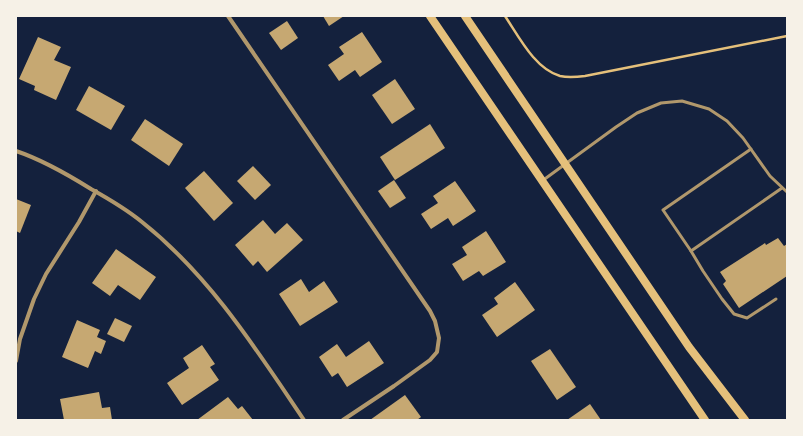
<svg xmlns="http://www.w3.org/2000/svg" width="803" height="436" font-family="Signika,sans-serif">
<style>
.building{fill:#c6a872}
.lines{fill:none;stroke-linecap:round;stroke-linejoin:round}
.path{stroke:#e5c07b;stroke-width:2.5}
.service{stroke:#b1986c;stroke-width:3}
.minor{stroke:#b1986c;stroke-width:4}
.secondary{stroke:#e5c07b;stroke-width:8}
</style>
<rect width="100%" height="100%" fill="#14213d"/>
<g class="building">
<polygon points="323,16 344,16 329,26"/>
<polygon points="287,21 298,38 281,50 269,33"/>
<polygon points="362,32 382,62 360,77 355,70 339,81 328,65 344,54 339,47"/>
<polygon points="38,37 61,47 54,60 71,67 56,100 34,90 35,86 19,79"/>
<polygon points="395,79 415,109 392,124 372,95"/>
<polygon points="89,86 125,106 111,130 76,110"/>
<polygon points="145,119 183,144 169,166 131,140"/>
<polygon points="430,124 445,148 395,180 380,157"/>
<polygon points="253,166 271,185 255,200 237,181"/>
<polygon points="204,171 233,203 214,221 185,188"/>
<polygon points="394,180 406,198 390,208 378,191"/>
<polygon points="455,181 476,211 453,226 448,218 431,229 421,214 438,203 433,196"/>
<polygon points="16,199 31,205 20,233 16,231"/>
<polygon points="263,220 275,234 287,223 303,240 267,272 258,261 253,266 235,245"/>
<polygon points="486,231 506,262 483,276 479,271 463,281 452,264 467,255 462,247"/>
<polygon points="778,238 784,246 787,244 787,276 739,308 723,284 726,281 720,272 765,243 766,245"/>
<polygon points="116,249 156,277 140,300 118,285 110,296 92,283"/>
<polygon points="301,279 309,292 324,281 338,302 300,326 279,294"/>
<polygon points="515,282 535,310 497,337 482,315 498,304 494,298"/>
<polygon points="115,318 132,326 124,342 107,334"/>
<polygon points="77,320 100,330 97,337 106,341 101,354 95,351 88,368 62,357"/>
<polygon points="369,341 384,363 347,387 338,373 332,377 319,357 337,344 346,357"/>
<polygon points="202,345 215,364 210,367 219,380 182,405 167,383 189,368 183,358"/>
<polygon points="550,349 576,387 557,400 531,361"/>
<polygon points="99,392 102,408 110,407 112,420 64,420 60,399"/>
<polygon points="405,395 421,417 417,420 370,420"/>
<polygon points="228,397 238,409 242,406 253,420 197,420"/>
<polygon points="590,404 601,420 567,420"/>
</g>
<g class="lines">
<path class="path" d="M505,16C519,37 535,69 560,76C569,78 577,77 585,76L787,36"/>
<g class="service">
<polyline points="751,149 663,210 691,251 782,188"/>
<polyline points="542,181 616,127 637,113 661,103 682,101 709,109 727,121 743,138 770,176 787,192"/>
<polyline points="691,251 703,271 722,299 734,314 747,318 776,299"/>
</g>
<g class="minor">
<polyline points="228,16 430,311 435,321 439,338 437,352 430,360 394,386 343,420"/>
<path d="M16,151C43,160 67,174 91,189C109,199 126,209 142,222C210,276 256,349 304,420"/>
<polyline points="16,361 20,339 34,299 46,274 79,222 96,191"/>
</g>
<g class="secondary">
<polyline points="430,16 705,420"/>
<polyline points="465,16 689,347 745,420"/>
</g>
</g>
<rect width="803" height="436" fill="none" stroke="#f6f1e7" stroke-width="34"/>
</svg>
